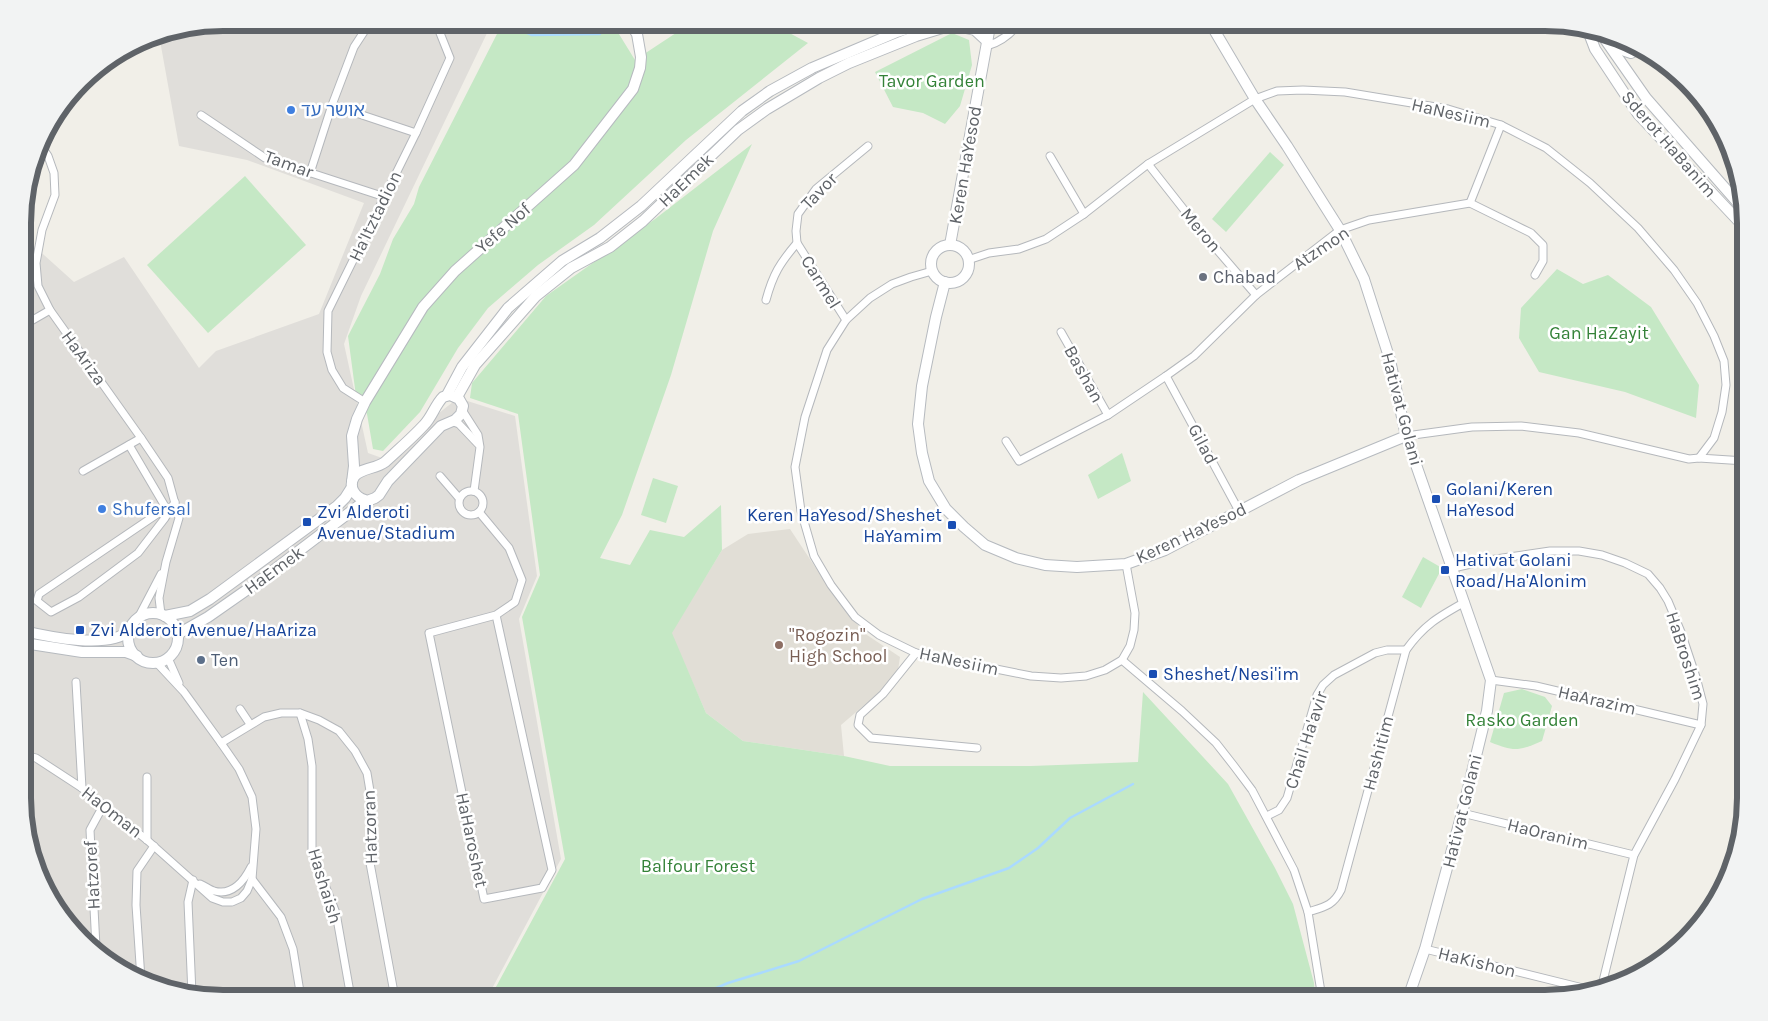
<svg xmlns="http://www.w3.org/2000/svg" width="1768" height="1021" font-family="Karla,'Noto Sans Hebrew',sans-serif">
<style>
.industrial{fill:#e0deda}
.education{fill:#e1ded6}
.green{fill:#c5e8c5}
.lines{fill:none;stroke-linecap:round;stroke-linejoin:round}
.stream{stroke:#aadaff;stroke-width:2.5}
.street-casing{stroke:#b5b8bc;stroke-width:9}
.secondary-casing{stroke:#b6babf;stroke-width:12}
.street{stroke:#fff;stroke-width:7}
.secondary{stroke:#fff;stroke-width:10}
.shop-dot{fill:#3f7fe0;stroke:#fff;stroke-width:2}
.worship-dot{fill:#6b7280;stroke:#fff;stroke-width:2}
.transit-dot{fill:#1a4fb4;stroke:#fff;stroke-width:2}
.education-dot{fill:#8d6e63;stroke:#fff;stroke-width:2}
.service-dot{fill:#5c6f8a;stroke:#fff;stroke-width:2}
.labels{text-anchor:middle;stroke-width:5;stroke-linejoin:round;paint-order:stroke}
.park-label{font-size:18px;fill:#348238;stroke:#fff}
.shop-label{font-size:18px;fill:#366cbe;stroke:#fff;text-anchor:start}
.street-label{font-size:18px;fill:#5f6368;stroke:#fff}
.worship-label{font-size:18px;fill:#5b616d;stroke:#fff;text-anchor:start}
.transit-label{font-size:18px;fill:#164399;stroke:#fff;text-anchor:start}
.education-label{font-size:18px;fill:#785e54;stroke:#fff;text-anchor:start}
.service-label{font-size:18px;fill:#4e5e75;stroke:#fff;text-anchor:start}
.rim{fill:none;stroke:#5f6368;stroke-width:6}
</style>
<rect width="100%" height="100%" fill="#f1efe8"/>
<polygon class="industrial" points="223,23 463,23 489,29 361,296 344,344 368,453 382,458 458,398 515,416 537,576 519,619 561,859 487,998 223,998 171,992 122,971 56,909 24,824 24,252 34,246 74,282 124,257 199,368 216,351 319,314 364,203 247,160 179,146 159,35"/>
<polygon class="education" points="790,529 831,591 864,633 900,657 897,677 841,725 844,756 743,741 706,713 671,633 722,550 748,534"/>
<g class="green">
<polygon points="487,23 606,23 614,26 635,60 679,31 679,23 771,23 808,43 686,140 594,225 538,265 488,308 458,348 420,412 383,451 373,449 367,414 356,396 348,336 380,274 393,239 414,204 419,187 499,30"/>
<polygon points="952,33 969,40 972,65 960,106 945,124 923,113 893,107 875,72"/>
<polygon points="752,144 713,231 671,375 622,515 600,558 630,565 650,530 684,537 721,505 722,550 672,633 706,713 743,741 844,756 890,766 1031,766 1138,762 1143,692 1228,784 1275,868 1293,904 1314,983 1315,998 490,998 565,859 522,617 540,575 518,414 470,398 472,383 546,296 655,219"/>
<polygon points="1270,152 1284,165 1226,232 1212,219"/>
<polygon points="245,176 306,245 208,333 147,265"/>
<polygon points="1557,269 1583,284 1608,275 1651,307 1699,385 1696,418 1625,392 1539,372 1519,338 1521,308"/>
<polygon points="1122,453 1131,481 1098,499 1088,475"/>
<polygon points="653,478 678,486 666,523 641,515"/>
<polygon points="1423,557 1442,568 1421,608 1402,597"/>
<path d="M1522,689L1545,697L1552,706L1542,741C1519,751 1514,752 1490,742L1504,693Z"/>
</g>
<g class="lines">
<g class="stream">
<polyline points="504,23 532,35 600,34"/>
<polyline points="693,998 728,983 799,961 922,899 1009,868 1038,848 1070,818 1133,784"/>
</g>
<defs>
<g id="street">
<path d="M987,46C1000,42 1011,34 1019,23"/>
<polyline points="332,105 416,133"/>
<polyline points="201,115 265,158 385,197"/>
<polyline points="40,144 48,156 54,173 55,195 42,230 36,263 38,286 50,310 141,438 168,478 179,518 166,562 159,598 161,614"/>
<polyline points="1050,156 1084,214"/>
<polyline points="1148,164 1200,230 1256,295"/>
<polyline points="310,173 332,105 354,47 369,24 372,23"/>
<polyline points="1470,203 1501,125"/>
<polyline points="797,243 846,320"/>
<polyline points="968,260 989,253 1019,249 1046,239 1084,214 1148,164 1255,99 1277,91 1303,90 1345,92 1448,109 1501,125 1546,148 1590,183 1638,228 1674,270 1697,303 1714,336 1724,361 1726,385 1722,412 1714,438 1699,458 1745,461"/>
<polyline points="932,271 911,277 892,284 870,298 846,320 827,350 805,417 795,467 801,511 814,556 831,585 855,617 879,635 916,653 1031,676 1061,678 1086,676 1105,670 1122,660 1130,646 1134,630 1135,613 1126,564"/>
<path d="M766,300C773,274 780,263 797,243L796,231L798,214L816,189L868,146"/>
<polyline points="24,325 50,310"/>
<polyline points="1061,332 1108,415"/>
<polyline points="1166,376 1239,511"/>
<polyline points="365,402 343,388 332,370 327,352 328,311 416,133 450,58 436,23"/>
<polyline points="462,410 478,435 480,447 474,491"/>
<polyline points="451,421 459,424 478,444"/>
<polyline points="1406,436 1472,427 1521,426 1579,433 1689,459 1699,458"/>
<polyline points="1006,441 1019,461 1108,415 1166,376 1194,356 1256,295 1340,230 1369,220 1470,203 1531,233 1543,245 1543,261 1535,275"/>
<polyline points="129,445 166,508 39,594 37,601 51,612 79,597 138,553 165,518 175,502"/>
<polyline points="83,471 141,438"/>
<polyline points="440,476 459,498"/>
<circle cx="471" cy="503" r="12"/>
<polyline points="479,512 509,548 522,580 515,602 496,615 429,633 484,899 542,888 552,870 496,615"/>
<polyline points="1453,568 1489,560 1550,551 1579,551 1602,555 1625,563 1648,574 1660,588 1668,601 1681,632 1696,677 1703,704 1701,725 1675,779 1634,855 1602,985"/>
<polyline points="138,618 161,574"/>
<polyline points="916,653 883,694 860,715 858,725 871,738 977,748"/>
<polyline points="168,658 179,683"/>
<polyline points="1122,660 1182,711 1216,743 1234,766 1252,790 1294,870 1308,912 1322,998"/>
<polyline points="1491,680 1536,686 1701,725"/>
<polyline points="76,682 82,788"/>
<polyline points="240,709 250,724"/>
<polyline points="300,713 308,739 312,766 312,852 336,913 351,998"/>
<polyline points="221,743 264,717 281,713 300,713 319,720 339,731 355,751 367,773 371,797 370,863 395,998"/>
<polyline points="24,755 36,758 82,788 147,840 212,898 223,902 232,902 241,898 247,891 252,879 256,829 252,797 239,769 221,743 184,692 156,662"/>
<polyline points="147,777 147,840"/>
<polyline points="1462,813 1634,855"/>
<polyline points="1267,816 1279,810 1287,798 1317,695 1323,685 1334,675 1375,653 1387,650 1406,650"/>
<polyline points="252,879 281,917 293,949 301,998"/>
<path d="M200,884C205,886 210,890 214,891C232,896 244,881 251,867"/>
<path d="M1308,912C1324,907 1333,906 1341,890L1406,650C1424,625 1438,617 1465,602"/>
<polyline points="96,947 90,830 103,806"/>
<polyline points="1425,949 1587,989"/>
<polyline points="141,979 136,905 137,871 154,846"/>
<polyline points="192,994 188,902 193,880"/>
</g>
<g id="secondary">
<polyline points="978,23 985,26 997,23"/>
<polyline points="1210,23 1255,99 1287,146 1340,230 1364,279 1390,360 1406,436 1491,680 1487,711 1462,813 1425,949 1408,998"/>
<polyline points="952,25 975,30 988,42"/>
<polyline points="1587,28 1595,49 1638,114 1745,228"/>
<polyline points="1603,32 1604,38 1646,98 1745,211"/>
<polyline points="1611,40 1622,50 1631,53 1637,50"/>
<polyline points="950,245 990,26"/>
<circle cx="950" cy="264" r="19"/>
<polyline points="945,282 936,317 922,386 918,424 922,453 929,481 946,509 964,527 985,545 1016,558 1045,565 1077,567 1126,564 1165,550 1299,480 1406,436"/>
<polyline points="447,395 462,367 508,308 562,261 600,238 641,206 742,111 770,91 812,68 897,32 926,23"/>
<polyline points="457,397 475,365 536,296 571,268 610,247 643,221 738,130 767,109 819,78 849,63 916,36 959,23"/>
<polyline points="352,482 354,466 352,436 357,419 365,402 423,307 455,271 574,165 633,89 640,68 641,57 637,34 630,23"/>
<circle cx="153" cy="638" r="25"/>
<polyline points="165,616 190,611 210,599 337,506 345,498 352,487"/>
<path d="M24,631C49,637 109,649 129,631"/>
<path d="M178,634L208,617L258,582L362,503L375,498L379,495L388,481L441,426L455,420L461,414L463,406L459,399L450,395L443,397C435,405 432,417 424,425C412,438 398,450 385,462C376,469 360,468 354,477C348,487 355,497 365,500"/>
<polyline points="24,643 82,652 126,652 137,656"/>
</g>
</defs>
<use href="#street" class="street-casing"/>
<use href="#secondary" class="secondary-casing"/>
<use href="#street" class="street"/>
<use href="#secondary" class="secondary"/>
</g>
<g class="shop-dot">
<circle cx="291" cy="110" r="5"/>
<circle cx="102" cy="509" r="5"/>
</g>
<circle class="worship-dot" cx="1203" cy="277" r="5"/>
<g class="transit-dot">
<rect x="1431" y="494" width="10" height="10" rx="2.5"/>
<rect x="302" y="517" width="10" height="10" rx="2.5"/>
<rect x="947" y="520" width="10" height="10" rx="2.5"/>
<rect x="1440" y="565" width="10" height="10" rx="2.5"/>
<rect x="75" y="625" width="10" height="10" rx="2.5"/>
<rect x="1148" y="669" width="10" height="10" rx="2.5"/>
</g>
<circle class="education-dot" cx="779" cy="645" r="5"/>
<circle class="service-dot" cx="201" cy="660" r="5"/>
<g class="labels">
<g class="park-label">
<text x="932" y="87">Tavor Garden</text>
<text x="1599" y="339">Gan HaZayit</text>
<text x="1522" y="726">Rasko Garden</text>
<text x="698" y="872">Balfour Forest</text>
</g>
<g class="shop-label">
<text x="301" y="116">אושר עד</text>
<text x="112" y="515">Shufersal</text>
</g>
<g class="street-label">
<text transform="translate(1451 113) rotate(13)" y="6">HaNesiim</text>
<text transform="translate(1669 144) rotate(49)" y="6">Sderot HaBanim</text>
<text transform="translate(289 164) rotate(20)" y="6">Tamar</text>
<text transform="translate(965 165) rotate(-80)" y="6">Keren HaYesod</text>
<text transform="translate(686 180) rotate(-44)" y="6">HaEmek</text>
<text transform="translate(819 191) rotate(-46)" y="6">Tavor</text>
<text transform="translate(375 216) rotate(-64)" y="6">Ha'Itztadion</text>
<text transform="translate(503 228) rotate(-41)" y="6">Yefe Nof</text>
<text transform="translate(1201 230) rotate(50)" y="6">Meron</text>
<text transform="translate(1321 248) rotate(-34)" y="6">Atzmon</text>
<text transform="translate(821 282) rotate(58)" y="6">Carmel</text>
<text transform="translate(84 358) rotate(54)" y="6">HaAriza</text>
<text transform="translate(1084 374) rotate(61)" y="6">Bashan</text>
<text transform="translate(1402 409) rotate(75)" y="6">Hativat Golani</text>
<text transform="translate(1203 444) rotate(62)" y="6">Gilad</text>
<text transform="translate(1191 533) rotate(-25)" y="6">Keren HaYesod</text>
<text transform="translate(274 570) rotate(-36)" y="6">HaEmek</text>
<text transform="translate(1686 656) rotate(72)" y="6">HaBroshim</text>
<text transform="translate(959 661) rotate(12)" y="6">HaNesiim</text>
<text transform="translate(1597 700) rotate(13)" y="6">HaArazim</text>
<text transform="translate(1306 740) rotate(-72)" y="6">Chail Ha'avir</text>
<text transform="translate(1378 753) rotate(-75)" y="6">Hashitim</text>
<text transform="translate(1462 811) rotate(-76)" y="6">Hativat Golani</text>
<text transform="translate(112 812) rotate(38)" y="6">HaOman</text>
<text transform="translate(370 827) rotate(-92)" y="6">Hatzoran</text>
<text transform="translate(1548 834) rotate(14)" y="6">HaOranim</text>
<text transform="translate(472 840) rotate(78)" y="6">HaHaroshet</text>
<text transform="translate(92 875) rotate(-93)" y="6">Hatzoref</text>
<text transform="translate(325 886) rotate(73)" y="6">Hashaish</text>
<text transform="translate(1477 962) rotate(14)" y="6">HaKishon</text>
</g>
<g class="worship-label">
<text x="1213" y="283">Chabad</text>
</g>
<g class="transit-label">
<text x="1446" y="495">Golani/Keren<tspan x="1446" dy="21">HaYesod</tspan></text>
<text x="317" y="518">Zvi Alderoti<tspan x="317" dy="21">Avenue/Stadium</tspan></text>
<text x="942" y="521" text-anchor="end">Keren HaYesod/Sheshet<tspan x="942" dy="21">HaYamim</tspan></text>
<text x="1455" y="566">Hativat Golani<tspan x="1455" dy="21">Road/Ha'Alonim</tspan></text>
<text x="90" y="636">Zvi Alderoti Avenue/HaAriza</text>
<text x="1163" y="680">Sheshet/Nesi'im</text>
</g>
<g class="education-label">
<text x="789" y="641">"Rogozin"<tspan x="789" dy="21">High School</tspan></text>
</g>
<g class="service-label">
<text x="211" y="666">Ten</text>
</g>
</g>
<path d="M0 0H1768V1021H0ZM223 31H1545A192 192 0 0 1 1737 223V798A192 192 0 0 1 1545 990H223A192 192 0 0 1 31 798V223A192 192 0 0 1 223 31Z" fill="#f2f3f3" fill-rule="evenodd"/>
<path class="rim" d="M223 31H1545A192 192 0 0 1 1737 223V798A192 192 0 0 1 1545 990H223A192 192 0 0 1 31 798V223A192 192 0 0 1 223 31Z"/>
</svg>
